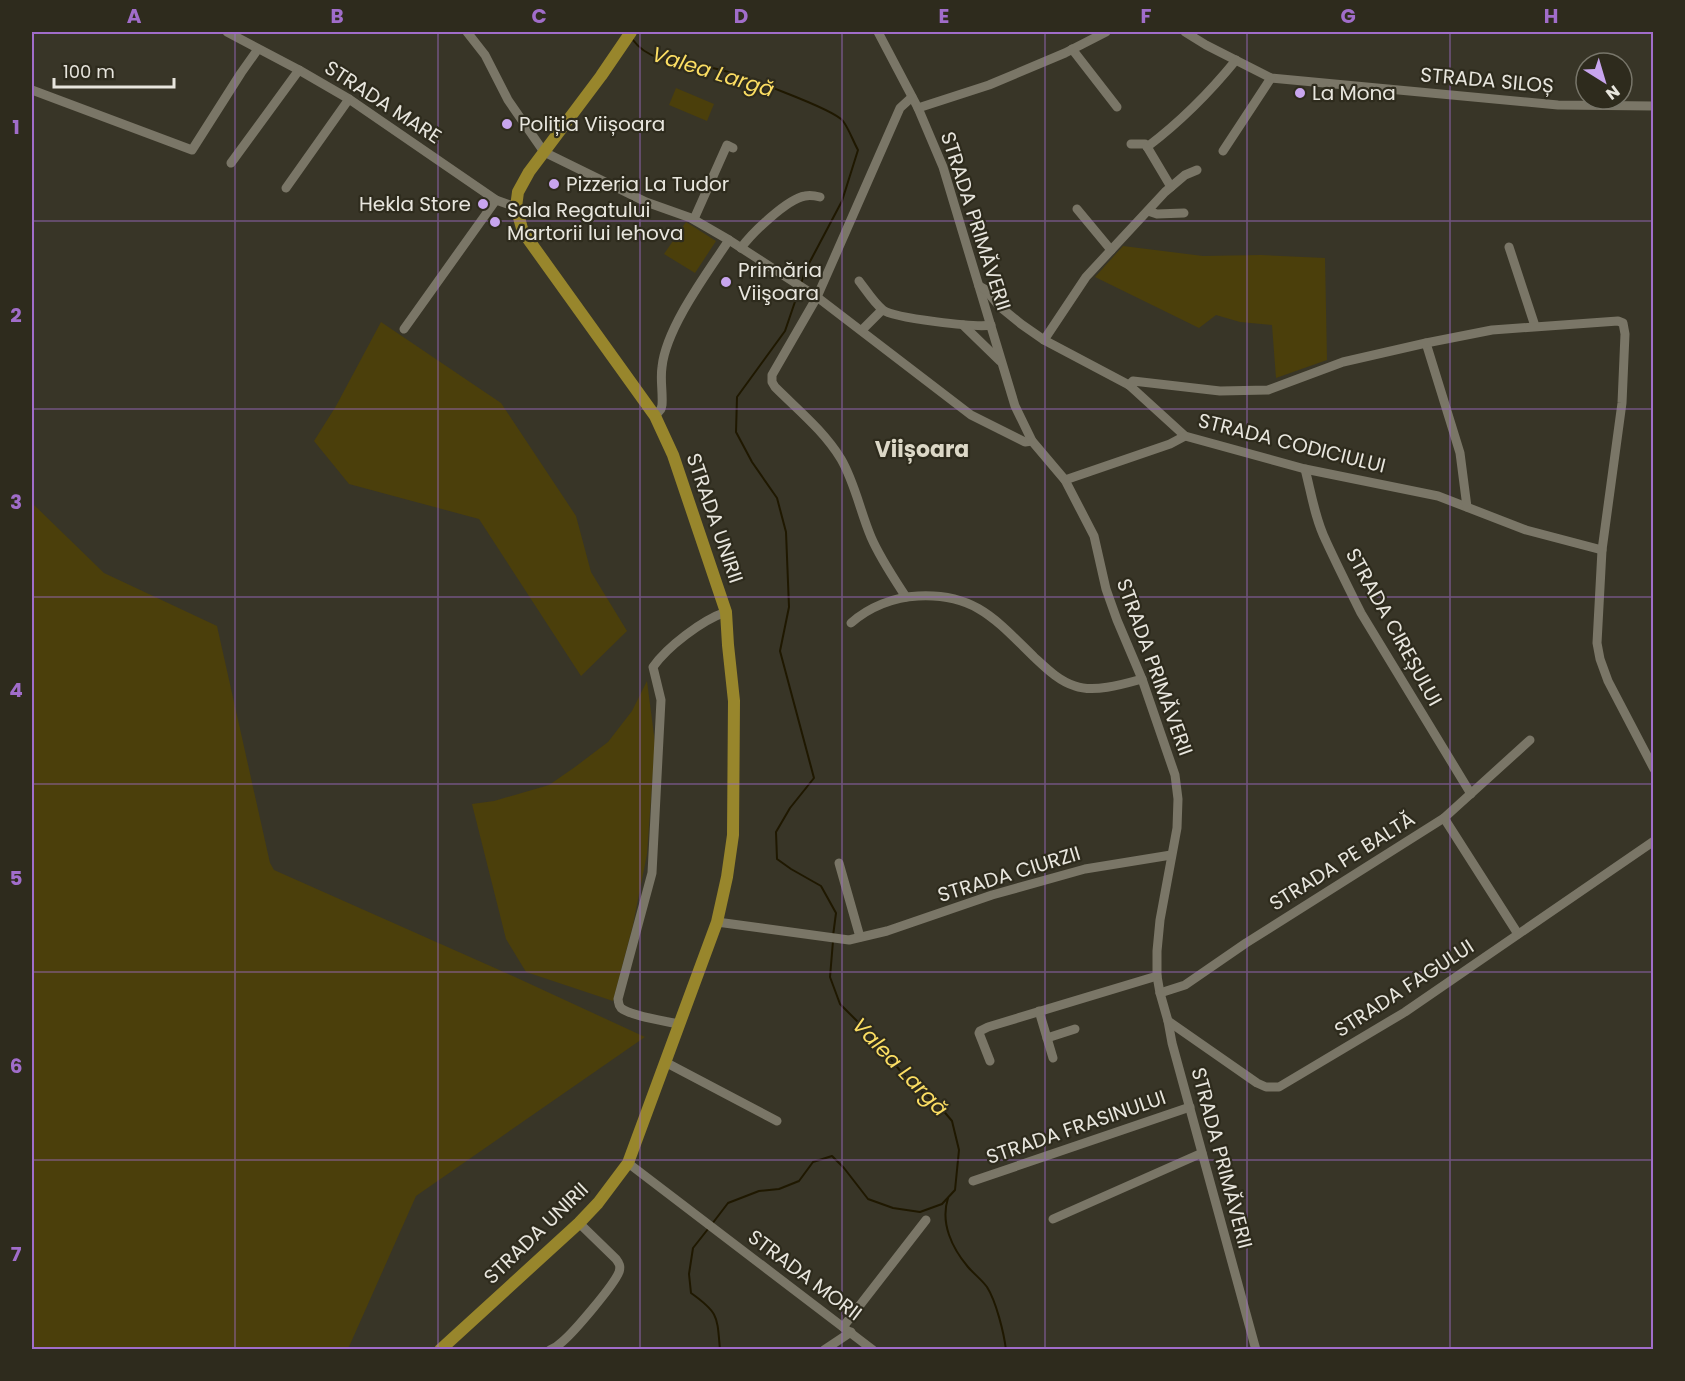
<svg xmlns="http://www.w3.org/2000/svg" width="1685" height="1381" font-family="Poppins,sans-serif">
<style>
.green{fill:#4b3f0b}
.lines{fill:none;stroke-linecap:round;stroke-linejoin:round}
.stream{stroke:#1f1800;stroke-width:2}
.minor{stroke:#7a7667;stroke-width:9}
.major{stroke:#98862c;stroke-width:12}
.grid{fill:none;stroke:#a16dca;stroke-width:1.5;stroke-opacity:0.55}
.poi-dot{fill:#c8a5ee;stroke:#2e2b1d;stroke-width:2}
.labels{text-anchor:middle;stroke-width:4.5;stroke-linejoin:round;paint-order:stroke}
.street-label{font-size:20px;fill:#e8e6de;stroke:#2e2b1d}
.poi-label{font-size:20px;fill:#e8e6de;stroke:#2e2b1d;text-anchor:start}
.water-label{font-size:21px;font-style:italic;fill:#fcde63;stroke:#2e2b1d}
.quarter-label{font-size:22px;font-weight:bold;fill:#dcd8c7;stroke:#2e2b1d}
.neatline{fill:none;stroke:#a16dca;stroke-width:2}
.grid-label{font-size:20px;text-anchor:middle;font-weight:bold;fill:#a16dca}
</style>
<rect width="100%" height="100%" fill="#383527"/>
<g class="green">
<polygon points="676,88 714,104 707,121 669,105"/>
<polygon points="686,222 716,241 695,273 664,254"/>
<polygon points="1123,246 1203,256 1261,255 1325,258 1327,360 1276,378 1272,325 1240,322 1216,315 1199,328 1095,277"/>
<polygon points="381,322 501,403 576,516 591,572 627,631 581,676 479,519 349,484 314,441 336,406"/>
<polygon points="32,503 104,573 217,626 270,863 274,870 515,977 645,1037 416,1196 348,1349 32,1349"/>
<polygon points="647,681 655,743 647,854 633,925 613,1001 526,972 506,939 472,804 494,801 549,785 575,767 608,742 632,711"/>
</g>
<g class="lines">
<g class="stream">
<path d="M633,40C651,65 688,62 717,69C735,73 834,109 843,121C849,129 853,141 858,150L842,201L805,271L801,284"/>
<polyline points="799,290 785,331 737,397 736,432 752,462 777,498 786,532 789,607 780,651 814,778 790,808 776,832 777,859 791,869 821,886 836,913 833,936"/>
<path d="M948,1198C940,1223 952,1248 968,1267C974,1274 982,1280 987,1287C996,1301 1004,1333 1006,1350"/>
<polyline points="712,1224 728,1203 759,1191 779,1189 799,1181 813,1162 832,1156 844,1168 868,1199 893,1208 920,1212 942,1204 955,1190 959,1150 952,1121 936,1102 911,1084 870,1034 840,1004 830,977 833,941"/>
<path d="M708,1229L693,1248L689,1274L691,1293C719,1313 717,1316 720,1350"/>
</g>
<g class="minor">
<polyline points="227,32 299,70 349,99 496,200 516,207"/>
<polyline points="467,32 485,55 508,100 544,152 646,202 691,218 729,240 817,297 971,415 1025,442 1032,441"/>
<polyline points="878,32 918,108 943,167 1015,406 1032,441 1065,480 1094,536 1106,589 1117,620 1142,679 1175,775 1178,799 1177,828 1160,920 1157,951 1157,976 1160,993 1168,1021 1172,1043 1256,1350"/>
<polyline points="1185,32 1206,45 1271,78 1558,105 1654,106"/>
<polyline points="1072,49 1117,107"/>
<polyline points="32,90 192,150 241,73 258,49"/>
<polyline points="918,108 989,85 1065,53 1106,32"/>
<polyline points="1131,144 1145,144 1146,145 1171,187"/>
<path d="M1147,147C1180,122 1210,92 1236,60"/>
<polyline points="1223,151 1271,78"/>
<polyline points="231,163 299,70"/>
<polyline points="286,188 349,99"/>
<polyline points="1077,209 1111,250"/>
<polyline points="1148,211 1157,214 1184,213"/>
<polyline points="694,219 727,145 733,148"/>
<polyline points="1509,247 1535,326"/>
<path d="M741,248C752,233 787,199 805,196C810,195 816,196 820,197"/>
<path d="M859,281C866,290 874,303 883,310C893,318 977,328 991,325"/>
<polyline points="979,286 986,290 999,306 1021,324 1044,340 1129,385 1185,436 1305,469 1438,496 1526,530 1602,550"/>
<polyline points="963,325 1000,361"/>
<polyline points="404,329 496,200"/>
<polyline points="862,330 882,310"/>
<polyline points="1044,340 1086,277 1165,192 1185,175 1197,170"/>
<polyline points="1426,343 1460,453 1467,507"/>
<polyline points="1129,385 1133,381 1220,391 1268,390 1343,362 1426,343 1492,330 1618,321 1623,323 1625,334 1622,403 1602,550 1597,643 1600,659 1608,681 1654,769"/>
<path d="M655,416L661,409L662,405C663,392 660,380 662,367C666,328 707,273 729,240"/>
<path d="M1305,469C1311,492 1315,519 1326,541C1337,565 1349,589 1361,613L1471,794"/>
<polyline points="1065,480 1170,444 1185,436"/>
<path d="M906,597C893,577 880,558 871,537C860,511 855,483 841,459C824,431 798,410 775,387L772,382V375L817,297L900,108L912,97"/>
<path d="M851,623C869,607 894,597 918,596C975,593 996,620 1034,657C1047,669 1059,681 1075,686C1094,693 1124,684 1142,679"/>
<polyline points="1444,818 1518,934"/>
<polyline points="839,863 860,937"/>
<polyline points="717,922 849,940 887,931 992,895 1085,869 1171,855"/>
<polyline points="1160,993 1185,985 1246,943 1444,818 1530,740"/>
<polyline points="1039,1011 1053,1058"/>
<polyline points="1168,1021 1257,1083 1266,1087 1279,1087 1405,1012 1654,841"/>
<path d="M678,1024C665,1021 631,1016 621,1008C618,1005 619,1003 618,999L652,873L661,700L653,667C667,647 702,620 726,612"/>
<polyline points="1047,1038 1075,1029"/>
<polyline points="990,1061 979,1033 980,1031 988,1027 1157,976"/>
<polyline points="665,1062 777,1121"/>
<polyline points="628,1163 873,1350"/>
<polyline points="973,1181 1190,1107"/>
<polyline points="1053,1219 1202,1153"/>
<polyline points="843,1327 926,1220"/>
<path d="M550,1350C555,1348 558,1346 562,1342C574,1332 614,1285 619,1272C621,1266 619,1263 616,1259L579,1223"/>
<polyline points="824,1350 851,1332"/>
</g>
<polyline class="major" points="440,1350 579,1223 598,1203 628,1163 717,922 727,877 733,835 734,701 728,645 726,612 673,455 655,416 523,232 516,207 518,192 529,172 601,76 631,32"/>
</g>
<path class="grid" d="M235,32V1350M438,32V1350M640,32V1350M842,32V1350M1045,32V1350M1247,32V1350M1450,32V1350M32,221H1654M32,409H1654M32,597H1654M32,784H1654M32,972H1654M32,1160H1654"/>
<g class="poi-dot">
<circle cx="1300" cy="93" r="6"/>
<circle cx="507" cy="124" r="6"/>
<circle cx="554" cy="184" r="6"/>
<circle cx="483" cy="204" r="6"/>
<circle cx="495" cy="222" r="6"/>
<circle cx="726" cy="282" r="6"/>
</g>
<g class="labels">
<g class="street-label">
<text transform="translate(1487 80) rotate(5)" y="7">STRADA SILOȘ</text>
<text transform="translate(383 102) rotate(33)" y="7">STRADA MARE</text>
<text transform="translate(976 221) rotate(72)" y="7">STRADA PRIMĂVERII</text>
<text transform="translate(1292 443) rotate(14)" y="7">STRADA CODICIULUI</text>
<text transform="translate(715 518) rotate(71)" y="7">STRADA UNIRII</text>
<text transform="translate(1394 627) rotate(61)" y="7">STRADA CIREȘULUI</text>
<text transform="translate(1155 667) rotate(70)" y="7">STRADA PRIMĂVERII</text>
<text transform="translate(1342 861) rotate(-32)" y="7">STRADA PE BALTĂ</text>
<text transform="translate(1009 874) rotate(-17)" y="7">STRADA CIURZII</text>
<text transform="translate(1404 988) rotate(-33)" y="7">STRADA FAGULUI</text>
<text transform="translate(1076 1127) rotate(-19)" y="7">STRADA FRASINULUI</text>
<text transform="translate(1222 1158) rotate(75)" y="7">STRADA PRIMĂVERII</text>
<text transform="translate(536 1233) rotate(-44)" y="7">STRADA UNIRII</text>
<text transform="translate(805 1275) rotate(37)" y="7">STRADA MORII</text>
</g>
<g class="poi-label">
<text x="1312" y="100">La Mona</text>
<text x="519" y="131">Poliția Viișoara</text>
<text x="566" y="191">Pizzeria La Tudor</text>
<text x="471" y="211" text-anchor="end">Hekla Store</text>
<text x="507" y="217">Sala Regatului<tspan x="507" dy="23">Martorii lui Iehova</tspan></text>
<text x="738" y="277">Primăria<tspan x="738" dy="23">Viişoara</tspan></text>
</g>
<g class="water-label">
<text transform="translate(713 72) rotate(17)" y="7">Valea Largă</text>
<text transform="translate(900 1067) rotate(46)" y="7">Valea Largă</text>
</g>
<g class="quarter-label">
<text x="922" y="457">Viișoara</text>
</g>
</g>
<rect width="1685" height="1381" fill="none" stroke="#2e2b1d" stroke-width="66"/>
<g transform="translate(1604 81) rotate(143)"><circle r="28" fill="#2e2b1d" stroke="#78766a" stroke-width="1.5"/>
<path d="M0-4.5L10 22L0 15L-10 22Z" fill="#c8a5ee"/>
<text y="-9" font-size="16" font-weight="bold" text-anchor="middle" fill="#e8e6de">N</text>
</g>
<path d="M54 78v9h120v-9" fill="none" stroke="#e8e6de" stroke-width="3"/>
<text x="63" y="78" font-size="18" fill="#e8e6de" stroke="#2e2b1d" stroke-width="4.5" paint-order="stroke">100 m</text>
<rect x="33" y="33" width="1619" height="1315" class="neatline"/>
<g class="grid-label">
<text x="134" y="23">A</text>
<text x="337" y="23">B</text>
<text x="539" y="23">C</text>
<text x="741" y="23">D</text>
<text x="944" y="23">E</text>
<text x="1146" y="23">F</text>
<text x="1348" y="23">G</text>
<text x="1551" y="23">H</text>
<text x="16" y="134">1</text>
<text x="16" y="322">2</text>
<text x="16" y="509">3</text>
<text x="16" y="697">4</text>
<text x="16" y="885">5</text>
<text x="16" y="1073">6</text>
<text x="16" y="1261">7</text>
</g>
</svg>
